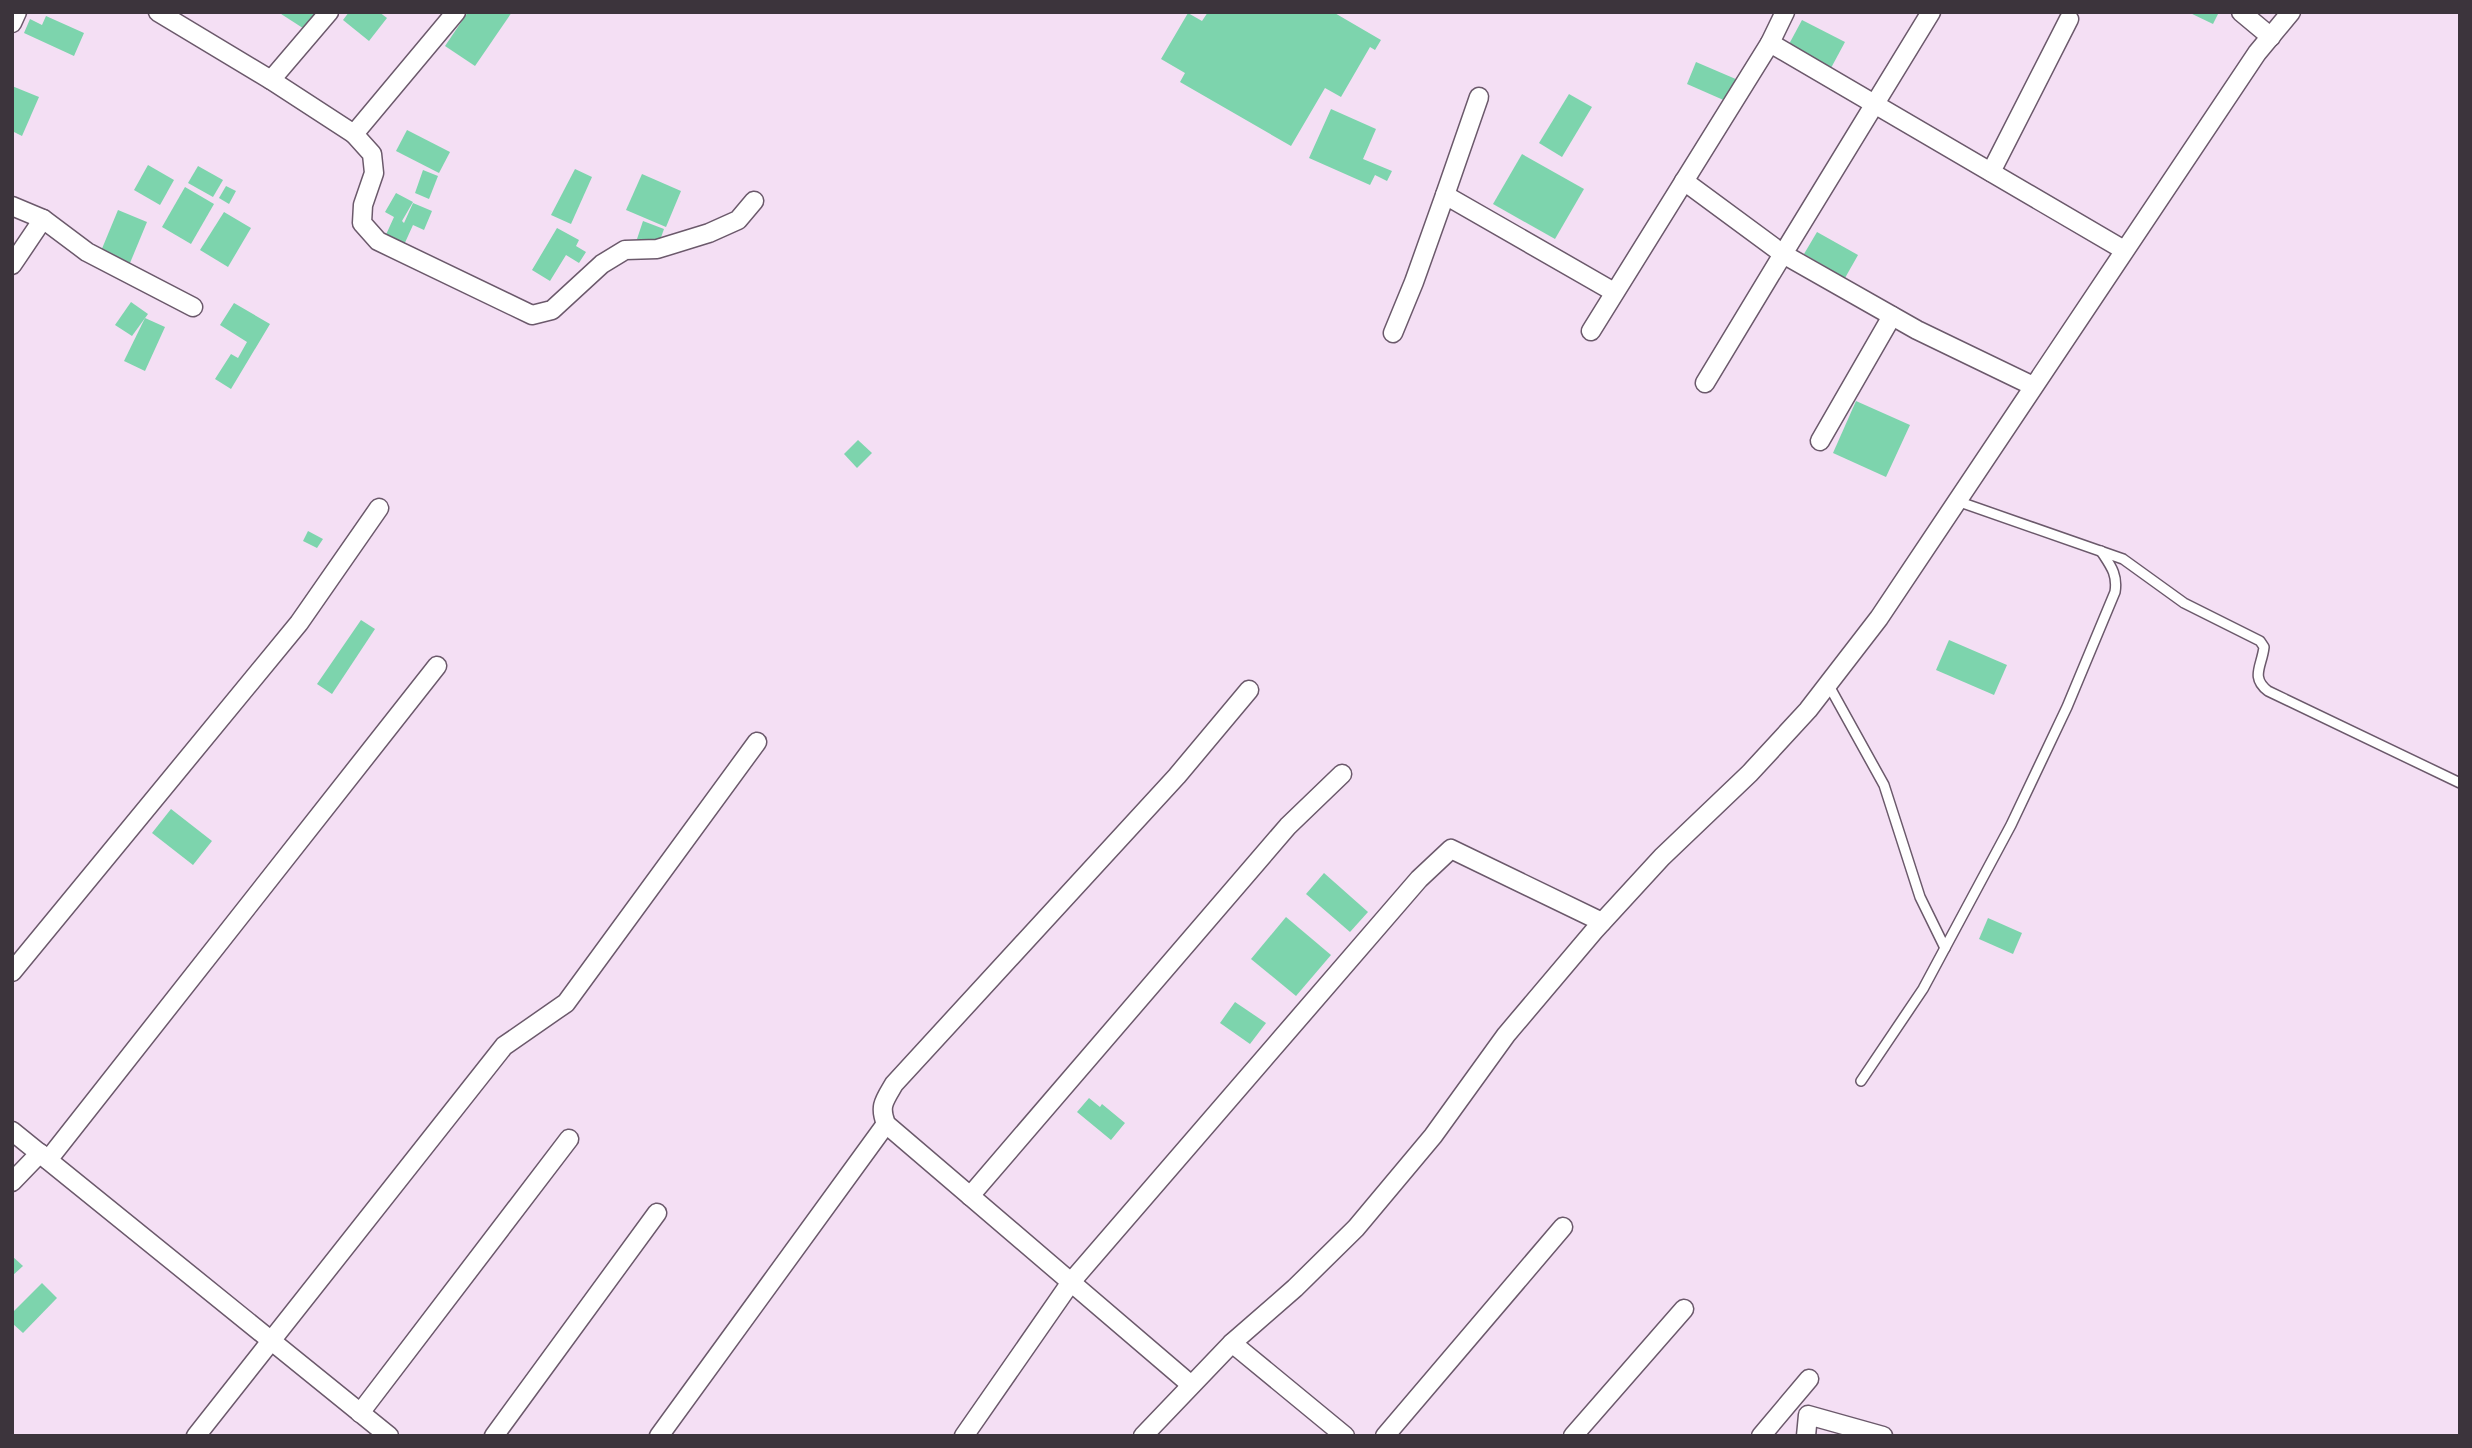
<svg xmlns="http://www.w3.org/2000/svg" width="2472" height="1448" font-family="'Playfair Display',serif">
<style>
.building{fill:#7dd4ad}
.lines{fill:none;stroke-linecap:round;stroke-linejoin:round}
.service-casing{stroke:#6b596b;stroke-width:12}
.minor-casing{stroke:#6b596b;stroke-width:21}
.service{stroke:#fff;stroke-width:9}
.minor{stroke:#fff;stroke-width:18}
</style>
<rect width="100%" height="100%" fill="#f4dff4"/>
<g class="building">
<polygon points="278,12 321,12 309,32"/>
<polygon points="349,12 379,12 387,18 369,41 343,20"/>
<polygon points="468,12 512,12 475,66 445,46"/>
<polygon points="1208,12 1333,12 1381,40 1375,50 1370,47 1341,97 1325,88 1291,146 1180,82 1185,73 1161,59 1188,13 1202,21"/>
<polygon points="2188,12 2219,12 2213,24"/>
<polygon points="46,16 84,33 74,56 24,33 30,19 42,25"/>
<polygon points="1802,20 1845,42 1831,68 1788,46"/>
<polygon points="1696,62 1738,80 1728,102 1687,84"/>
<polygon points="12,86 39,97 22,136 12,131"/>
<polygon points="1569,94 1592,107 1562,157 1539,143"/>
<polygon points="1331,109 1376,129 1363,159 1392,171 1387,181 1375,175 1370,185 1309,158"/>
<polygon points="407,130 450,152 439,173 396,151"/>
<polygon points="1522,154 1584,189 1555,239 1493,204"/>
<polygon points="148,165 174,180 160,205 134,190"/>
<polygon points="198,166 223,180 213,197 188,183"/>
<polygon points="575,169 592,177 571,224 551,215"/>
<polygon points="423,170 438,176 429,199 415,193"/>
<polygon points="642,174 681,191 666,227 626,210"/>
<polygon points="226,186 236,191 229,204 219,198"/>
<polygon points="185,187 214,204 191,244 162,227"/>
<polygon points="396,193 413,202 402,221 404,223 413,203 432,211 424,230 413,225 403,247 384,239 394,217 385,212"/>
<polygon points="118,210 147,222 130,263 101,251"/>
<polygon points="224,212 251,228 228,267 200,250"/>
<polygon points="643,221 664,229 658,246 637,239"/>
<polygon points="557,228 579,240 576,246 586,252 579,263 566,255 550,281 532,270"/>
<polygon points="1817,232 1858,255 1845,278 1804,254"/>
<polygon points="131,302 148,314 132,336 115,325"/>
<polygon points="234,303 270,324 231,389 215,379 231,354 238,358 247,342 220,325"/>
<polygon points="145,318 165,327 145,371 124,361"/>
<polygon points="1856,401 1910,425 1886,477 1833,453"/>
<polygon points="858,440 872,453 857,468 844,454"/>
<polygon points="308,531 323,539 317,548 303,541"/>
<polygon points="361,620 375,629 332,694 317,684"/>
<polygon points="1949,640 2007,665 1994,695 1936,670"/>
<polygon points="171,809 212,841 193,865 152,833"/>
<polygon points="1324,873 1368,912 1350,932 1306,894"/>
<polygon points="1286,917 1331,955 1296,996 1251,959"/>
<polygon points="1988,918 2022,933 2013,954 1979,939"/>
<polygon points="1235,1002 1266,1023 1250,1044 1220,1023"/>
<polygon points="1089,1098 1100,1107 1102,1104 1125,1123 1111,1140 1077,1112"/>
<polygon points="12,1256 23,1266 12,1276"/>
<polygon points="42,1283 57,1298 23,1333 12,1323 12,1313"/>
</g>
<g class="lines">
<defs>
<g id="service">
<path d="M1957,501L2123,559L2184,603L2260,641L2264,647C2262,666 2250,677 2268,691L2460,783"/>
<polyline points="1828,684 1884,785 1920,897 1945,948"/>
<path d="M1861,1081L1923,989L2011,825L2067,707L2115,592C2118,574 2110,565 2101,551"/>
</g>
<g id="minor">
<polyline points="158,12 271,80 354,134 456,12"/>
<polyline points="1931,12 1783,254 1917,330 2033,386"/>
<polyline points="2241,12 2271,37"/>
<polyline points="12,23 17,12"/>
<polyline points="1770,43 1785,12"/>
<polyline points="271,80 329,12"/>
<polyline points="354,134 372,154 374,173 363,205 362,223 378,241 532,315 552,310 602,264 625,250 657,249 709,233 738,220 754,201"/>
<polyline points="1991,172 2069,19"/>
<polyline points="1684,181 1783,254 1705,383"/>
<polyline points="1445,195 1479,97"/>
<polyline points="12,206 43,219 87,252 193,307"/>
<polyline points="12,265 43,219"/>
<polyline points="1591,331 1770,43 2124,250"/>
<polyline points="1393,333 1414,282 1445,195 1614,292"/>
<polyline points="1820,441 1892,316"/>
<polyline points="12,972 299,623 379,508"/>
<polyline points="12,1131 389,1436"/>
<polyline points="48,1160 437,666"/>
<polyline points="12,1182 40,1153"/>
<polyline points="970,1196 1288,826 1342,774"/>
<polyline points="1232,1343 1345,1436"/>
<path d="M1190,1384L886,1124C879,1106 884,1101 894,1084L1177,776L1249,690"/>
<polyline points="360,1413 569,1139"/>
<polyline points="196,1436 504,1046 566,1003 757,742"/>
<polyline points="494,1436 657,1213"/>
<polyline points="659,1436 886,1124"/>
<polyline points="964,1436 1071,1282 1419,879 1451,849 1602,922"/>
<polyline points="1143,1436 1232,1343 1295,1288 1356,1228 1433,1136 1506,1035 1594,931 1662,857 1750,773 1808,710 1879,618 2257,53 2291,12"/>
<polyline points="1385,1436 1563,1227"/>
<polyline points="1573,1436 1684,1309"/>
<polyline points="1761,1436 1809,1379"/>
<polyline points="1806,1436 1808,1415 1883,1436"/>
</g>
</defs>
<use href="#service" class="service-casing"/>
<use href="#minor" class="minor-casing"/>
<use href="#service" class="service"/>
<use href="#minor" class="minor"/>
</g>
<rect width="2472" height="1448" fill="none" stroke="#3c343c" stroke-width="28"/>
</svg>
